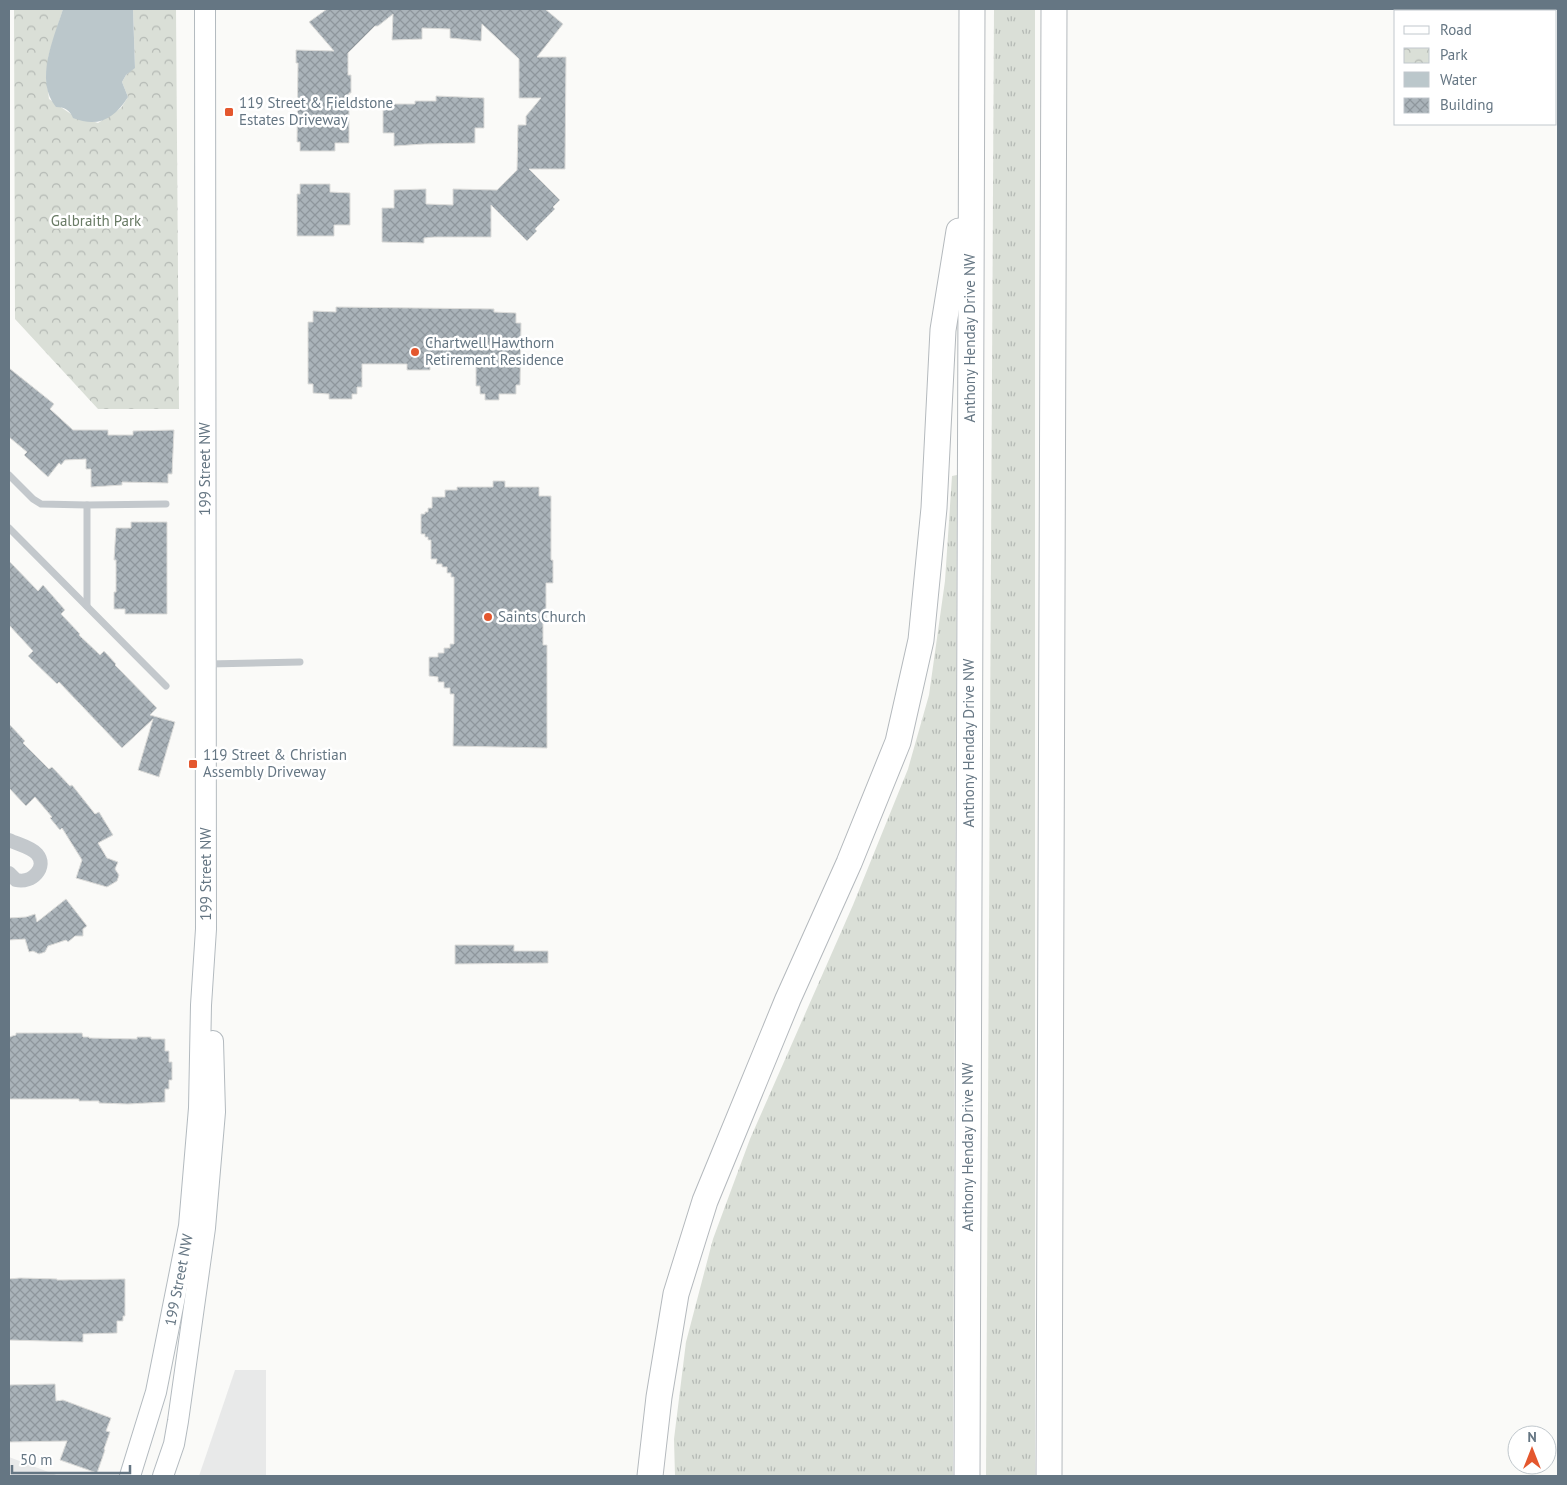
<svg xmlns="http://www.w3.org/2000/svg" width="1567" height="1485" font-family="'PT Sans',sans-serif">
<style>
.built{fill:#e8e9e9}
.grass{fill:url(#grass-tufts)}
.park{fill:url(#park-crowns)}
.water{fill:#bbc7cb}
.building{fill:url(#building-cross-hatch);stroke:#dcdcda}
.lines{fill:none;stroke-linecap:round;stroke-linejoin:round}
.secondary-casing{stroke:#b3babf;stroke-width:22}
.motorway-casing{stroke:#b4b9bd;stroke-width:27}
.service{stroke:#c3c8cc;stroke-width:7}
.minor{stroke:#c3c8cc;stroke-width:14}
.secondary{stroke:#fff;stroke-width:20}
.motorway{stroke:#fff;stroke-width:25}
.poi-dot{fill:#e4572e;stroke:#fff;stroke-width:2}
.labels{text-anchor:middle;stroke-width:5;stroke-linejoin:round;paint-order:stroke}
.poi-label{font-size:15px;fill:#657683;stroke:#fff;text-anchor:start}
.park-label{font-size:15px;fill:#687a64;stroke:#fff}
.street-label{font-size:15px;fill:#657683;stroke:#fff}
</style>
<defs>
<pattern id="grass-tufts" width="24" height="20" patternUnits="userSpaceOnUse" patternTransform="scale(1.25)"><rect width="24" height="20" fill="#dadfd7"/><path d="M3 7l-1-3M5 7V3M7 7l1-3M15 17l-1-3M17 17v-4M19 17l1-3" fill="none" stroke="#b4b9b4"/></pattern>
<pattern id="park-crowns" width="20" height="18" patternUnits="userSpaceOnUse" patternTransform="scale(1.25)"><rect width="20" height="18" fill="#dadfd7"/><path d="M2 6a3 3 0 1 1 6 0M12 15a3 3 0 1 1 6 0" fill="none" stroke="#b4b9b4"/></pattern>
<pattern id="building-cross-hatch" width="8" height="8" patternUnits="userSpaceOnUse" patternTransform="scale(1.25)"><rect width="8" height="8" fill="#aab3b9"/><path d="M0 0l8 8M0 8l8-8" fill="none" stroke="#8e969c"/></pattern>
</defs>
<rect width="100%" height="100%" fill="#fafaf8"/>
<g class="built">
<polygon points="235,1370 266,1370 266,1476 199,1476"/>
<polygon points="9,1457 59,1476 9,1476"/>
</g>
<g class="grass">
<polygon points="994,9 1035,9 1035,1476 986,1476"/>
<polygon points="957,475 953,1476 675,1476 674,1439 686,1342 713,1239 750,1139 853,905 908,769 929,695 945,581 952,476"/>
</g>
<polygon class="park" points="14,9 63,9 49,54 46,76 49,99 71,114 98,123 121,108 128,97 122,82 126,75 135,67 133,9 176,9 179,409 98,409 15,319"/>
<path class="water" d="M63,9H133L135,68L126,75L122,82L128,97C114,119 98,128 73,118C70,110 64,107 56,107C34,80 54,38 63,9Z"/>
<g class="building">
<polygon points="327,9 545,9 563,24 537,57 566,57 565,169 529,169 560,200 553,207 555,209 535,229 537,231 527,241 491,205 491,237 434,237 424,238 424,243 382,242 382,208 394,208 394,190 426,189 426,204 453,205 453,189 497,190 517,170 518,125 526,125 526,116 541,98 519,98 519,59 482,24 481,41 450,38 450,29 422,28 422,39 392,40 393,14 378,26 375,26 348,53 348,75 351,75 351,93 349,93 349,143 335,143 335,151 300,151 300,142 297,142 298,63 296,63 296,50 334,51 309,22"/>
<polygon points="436,96 484,98 484,128 475,128 475,143 424,144 394,146 394,133 383,133 383,104 415,104 415,101 436,101"/>
<polygon points="300,184 330,184 330,192 350,193 350,225 334,225 334,236 297,236 297,194 300,194"/>
<polygon points="336,307 494,309 494,312 516,313 516,323 521,323 520,385 516,385 516,394 499,394 499,400 485,400 485,394 480,394 480,386 476,386 476,364 430,363 430,370 407,370 407,364 362,364 362,387 357,387 357,394 352,394 352,399 329,399 329,394 313,393 313,384 308,384 308,322 313,322 313,311 336,312"/>
<polygon points="9,368 54,404 50,409 73,430 108,430 108,435 133,435 133,431 174,430 172,474 168,474 168,483 122,482 122,485 91,487 91,469 86,469 86,459 65,460 61,465 59,463 48,477 24,455 27,452 9,437"/>
<polygon points="493,481 505,481 505,487 539,487 539,496 551,496 551,560 553,560 553,583 546,583 546,621 543,621 543,645 547,645 547,748 453,746 454,694 450,694 450,688 444,688 444,682 438,682 438,677 429,676 429,657 438,657 438,653 444,653 444,648 450,648 450,644 454,644 454,577 451,577 451,573 447,573 447,567 442,567 442,564 436,564 437,559 431,559 431,540 428,540 428,537 425,537 425,534 421,534 421,514 425,514 425,512 428,512 428,508 432,508 432,497 445,497 445,490 457,490 457,487 493,487"/>
<polygon points="131,522 167,522 167,614 125,614 125,609 114,609 114,592 116,592 116,560 114,560 116,528 131,528"/>
<polygon points="9,561 38,591 43,585 65,610 61,614 80,634 79,635 100,655 104,651 116,664 115,665 157,708 150,715 175,722 159,777 138,770 153,719 122,748 59,682 57,684 28,656 33,651 9,625"/>
<polygon points="9,724 25,741 23,743 49,769 52,767 70,786 72,785 95,814 99,812 113,835 98,843 107,858 118,862 115,869 119,875 117,881 107,887 76,878 82,860 62,828 60,830 50,818 52,817 35,797 26,806 9,788"/>
<polygon points="66,899 87,926 83,929 83,936 75,936 68,942 66,940 48,946 45,952 39,954 33,951 29,952 25,939 9,940 9,918 26,917 35,914 37,922"/>
<polygon points="455,945 514,945 514,951 548,951 548,963 455,964"/>
<polygon points="16,1033 82,1033 83,1037 89,1037 89,1038 137,1039 137,1037 151,1037 151,1039 165,1039 165,1051 169,1051 169,1062 172,1062 172,1080 169,1080 169,1089 165,1089 165,1102 128,1104 99,1103 99,1101 79,1101 79,1099 9,1099 9,1037 16,1035"/>
<polygon points="20,1278 57,1279 57,1280 125,1279 125,1316 123,1316 123,1321 117,1321 117,1333 83,1334 83,1342 9,1340 9,1279"/>
<polygon points="55,1384 56,1401 63,1400 111,1418 106,1431 110,1432 104,1449 105,1450 97,1473 60,1460 67,1441 9,1442 9,1385"/>
</g>
<g class="lines">
<defs>
<g id="secondary">
<polyline points="130,1476 156,1392 189,1226 199,1108 201,1005 206,929 205,9"/>
<polyline points="163,1476 174,1444 178,1421 205,1228 215,1112 213,1041"/>
</g>
<g id="motorway">
<polyline points="650,1476 659,1397 676,1294 705,1201 788,999 849,863 898,742 921,640 934,508 943,330 959,231"/>
<polyline points="967,1476 972,9"/>
<polyline points="1049,1476 1054,9"/>
</g>
</defs>
<use href="#secondary" class="secondary-casing"/>
<use href="#motorway" class="motorway-casing"/>
<g class="service">
<polyline points="9,475 33,499 41,504 87,505"/>
<polyline points="9,528 166,686"/>
<polyline points="87,606 87,505 166,504"/>
<polyline points="208,664 300,662"/>
</g>
<path class="minor" d="M9,840C17,844 31,847 37,854C48,867 32,884 16,880L9,873"/>
<use href="#secondary" class="secondary"/>
<use href="#motorway" class="motorway"/>
</g>
<g class="poi-dot">
<rect x="224" y="107" width="10" height="10" rx="2.5"/>
<circle cx="415" cy="352" r="5"/>
<circle cx="488" cy="617" r="5"/>
<rect x="188" y="759" width="10" height="10" rx="2.5"/>
</g>
<g class="labels">
<g class="poi-label">
<text x="239" y="108">119 Street &amp; Fieldstone<tspan x="239" dy="17">Estates Driveway</tspan></text>
<text x="425" y="348">Chartwell Hawthorn<tspan x="425" dy="17">Retirement Residence</tspan></text>
<text x="498" y="622">Saints Church</text>
<text x="203" y="760">119 Street &amp; Christian<tspan x="203" dy="17">Assembly Driveway</tspan></text>
</g>
<g class="park-label">
<text x="96" y="226">Galbraith Park</text>
</g>
<g class="street-label">
<text transform="translate(970 338) rotate(-90)" y="5">Anthony Henday Drive NW</text>
<text transform="translate(205 469) rotate(-90)" y="5">199 Street NW</text>
<text transform="translate(969 743) rotate(-90)" y="5">Anthony Henday Drive NW</text>
<text transform="translate(206 874) rotate(-90)" y="5">199 Street NW</text>
<text transform="translate(968 1147) rotate(-90)" y="5">Anthony Henday Drive NW</text>
<text transform="translate(179 1280) rotate(-79)" y="5">199 Street NW</text>
</g>
</g>
<rect width="1567" height="1485" fill="none" stroke="#657683" stroke-width="20"/>
<rect x="1394" y="10" width="162" height="115" fill="#ffffff" stroke="#c1c8cd"/>
<rect x="1404" y="26" width="25" height="8" fill="#ffffff" stroke="#c1c8cd"/>
<text x="1440" y="35" font-size="15" fill="#657683">Road</text>
<rect x="1404" y="48" width="25" height="15" fill="url(#park-crowns)" stroke="#c1c8cd"/>
<text x="1440" y="60" font-size="15" fill="#657683">Park</text>
<rect x="1404" y="72" width="25" height="15" fill="#bbc7cb" stroke="#c1c8cd"/>
<text x="1440" y="85" font-size="15" fill="#657683">Water</text>
<rect x="1404" y="98" width="25" height="15" fill="url(#building-cross-hatch)" stroke="#c1c8cd"/>
<text x="1440" y="110" font-size="15" fill="#657683">Building</text>
<g transform="translate(1532 1450)"><circle r="24" fill="#ffffff" stroke="#c1c8cd"/>
<path d="M0-4L9 19L0 12L-9 19Z" fill="#e4572e"/>
<text y="-8" font-size="14" font-weight="bold" text-anchor="middle" fill="#657683">N</text>
</g>
<path d="M12 1465v8h118v-8" fill="none" stroke="#657683" stroke-width="2.5"/>
<text x="20" y="1465" font-size="15" fill="#657683" stroke="#ffffff" stroke-width="4" paint-order="stroke">50 m</text>
</svg>
